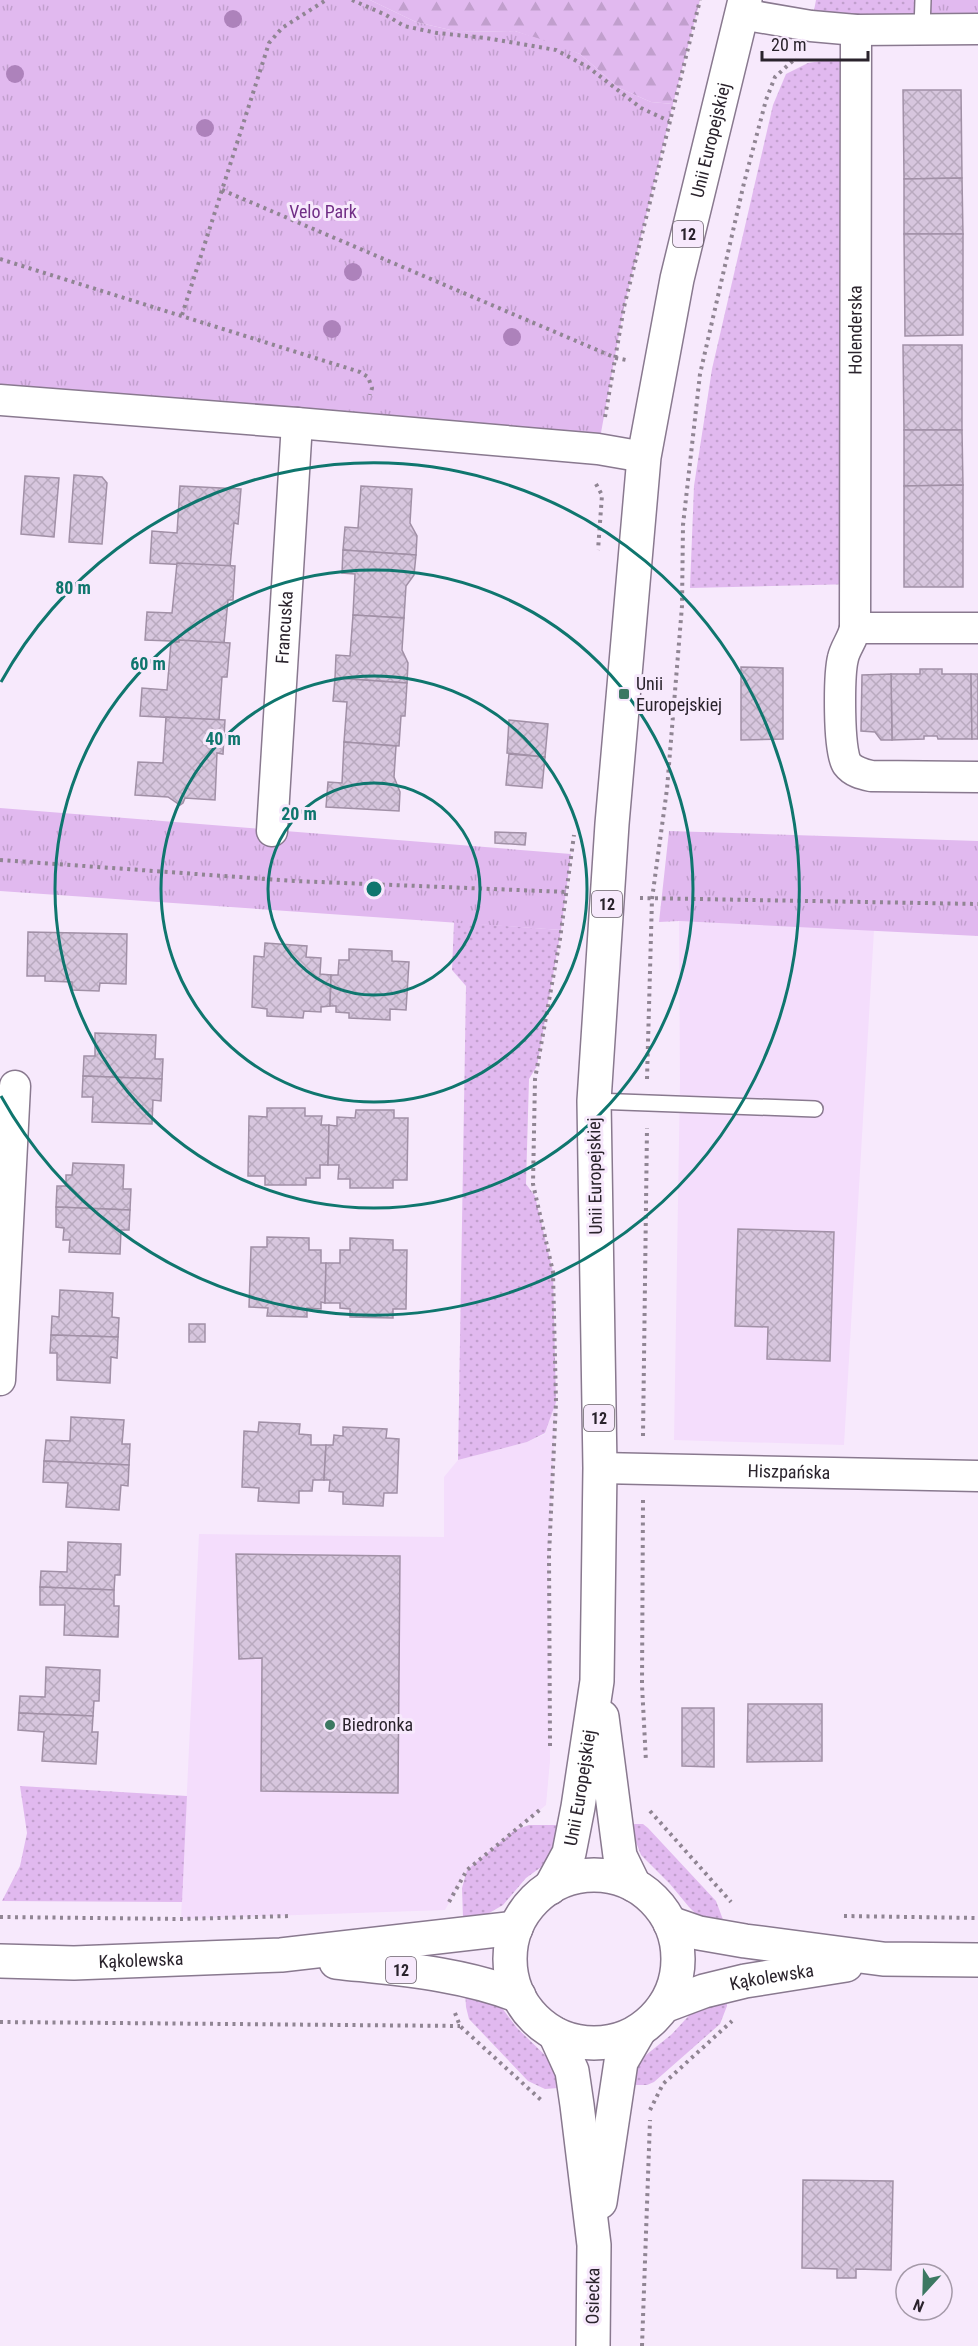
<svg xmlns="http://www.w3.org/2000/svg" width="978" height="2346" font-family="'Roboto Condensed',sans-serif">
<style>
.built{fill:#f4ddfc}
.grass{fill:url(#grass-dots)}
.forest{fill:url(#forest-firs)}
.park{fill:url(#park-tufts)}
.building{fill:url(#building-cross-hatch);stroke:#a190a6;stroke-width:1.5}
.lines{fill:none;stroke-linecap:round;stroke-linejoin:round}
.lane-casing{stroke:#89798f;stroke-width:18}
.street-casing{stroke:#89798f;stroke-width:33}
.secondary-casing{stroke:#89798f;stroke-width:36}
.primary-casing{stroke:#89798f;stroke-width:36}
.path{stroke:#908593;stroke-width:4;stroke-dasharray:3 4.5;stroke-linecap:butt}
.lane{stroke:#fff;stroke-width:15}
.street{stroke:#fff;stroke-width:30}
.secondary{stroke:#fff;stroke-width:33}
.primary{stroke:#fff;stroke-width:33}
.tree{fill:#ad82bb}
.ring{fill:none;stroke:#0f766e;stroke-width:3}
.poi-dot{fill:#3c7862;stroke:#f7e9fc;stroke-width:2}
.labels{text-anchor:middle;stroke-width:6;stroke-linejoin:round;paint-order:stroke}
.shield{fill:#f7e9fc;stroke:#685e6a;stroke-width:1.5}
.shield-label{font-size:16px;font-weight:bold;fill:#2a232c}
.street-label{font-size:18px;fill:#2a232c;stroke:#f7e9fc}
.park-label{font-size:18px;fill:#712e86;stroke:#f7e9fc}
.poi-label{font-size:18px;fill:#2a232c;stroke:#f7e9fc;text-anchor:start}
.centre{fill:#0f766e;stroke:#f7e9fc;stroke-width:3}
.ring-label{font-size:18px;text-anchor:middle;font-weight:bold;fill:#0f766e;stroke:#f7e9fc;stroke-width:6;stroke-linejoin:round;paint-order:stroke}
</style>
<defs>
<pattern id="grass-dots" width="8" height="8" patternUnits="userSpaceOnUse" patternTransform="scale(1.5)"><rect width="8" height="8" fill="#e1b9ef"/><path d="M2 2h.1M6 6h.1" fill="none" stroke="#c19fcd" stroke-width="1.8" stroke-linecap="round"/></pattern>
<pattern id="forest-firs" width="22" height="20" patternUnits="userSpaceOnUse" patternTransform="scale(1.5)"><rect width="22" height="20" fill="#e1b9ef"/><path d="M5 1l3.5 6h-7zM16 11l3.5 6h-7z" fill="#c19fcd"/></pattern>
<pattern id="park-tufts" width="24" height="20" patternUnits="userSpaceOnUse" patternTransform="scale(1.5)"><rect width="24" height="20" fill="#e1b9ef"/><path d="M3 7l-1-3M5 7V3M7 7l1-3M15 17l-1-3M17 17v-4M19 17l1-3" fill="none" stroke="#c19fcd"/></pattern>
<pattern id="building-cross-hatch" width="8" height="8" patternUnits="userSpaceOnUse" patternTransform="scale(1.5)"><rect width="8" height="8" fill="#d7c6de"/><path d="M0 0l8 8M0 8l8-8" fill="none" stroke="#b9aabf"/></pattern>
</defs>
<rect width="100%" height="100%" fill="#f7e9fc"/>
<g class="built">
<polygon points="679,921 874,930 844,1445 674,1440 680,1081"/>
<polygon points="556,1402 549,1555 550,1761 546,1805 467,1870 445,1910 181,1919 199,1534 444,1537 444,1477 458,1460 527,1442 545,1434"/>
</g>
<g class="grass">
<polygon points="816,0 923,0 922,29 811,26"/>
<polygon points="834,59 856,59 855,584 690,588 694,486 712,369 773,105 786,74 808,63"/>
<polygon points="454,922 561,930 537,1066 529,1079 526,1184 535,1196 553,1272 556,1402 545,1433 527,1442 458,1460 466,986 452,970"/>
<polygon points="20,1786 187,1796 182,1902 2,1901 20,1866 27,1833"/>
<polygon points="629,1824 643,1824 648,1828 716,1901 725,1925 697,1915 689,1907 670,1884 641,1855"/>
<polygon points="529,1825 566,1825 544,1865 526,1878 503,1905 484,1916 463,1918 462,1888 467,1870 515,1830"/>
<polygon points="465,1989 502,2008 517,2028 549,2059 557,2078 558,2088 545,2089 528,2081 469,2019 466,2007"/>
<polygon points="727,1995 727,2006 720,2024 654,2082 647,2085 629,2085 638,2065 646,2055 672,2034 695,2009"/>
</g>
<polygon class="forest" points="370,0 700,0 673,104 651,102 619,88 580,54 515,31 459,32 416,22"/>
<g class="park">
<polygon points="0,0 370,0 416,22 459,32 515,31 553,43 580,54 619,88 651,102 673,104 624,307 598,449 0,400"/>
<polygon points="923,0 978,0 978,30 922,29"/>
<polygon points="0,808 571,854 561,930 0,891"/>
<polygon points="669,831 978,841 978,936 679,921 659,922"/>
</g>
<g class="building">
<polygon points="903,90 961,90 962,178 904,179"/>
<polygon points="962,178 963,234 904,234 904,179"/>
<polygon points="904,234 963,234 963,335 905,336"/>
<polygon points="903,345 962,345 962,430 904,430"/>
<polygon points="904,430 962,430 963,485 904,486"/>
<polygon points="74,475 102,477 107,483 102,544 69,542"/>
<polygon points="25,476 59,478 54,537 21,534"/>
<polygon points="963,485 963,587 904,587 904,486"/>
<polygon points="180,486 241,489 238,524 234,523 230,567 150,563 152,531 177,533"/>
<polygon points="361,486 412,489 410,523 417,536 416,555 343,550 345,527 358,528"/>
<polygon points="343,550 416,555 414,575 406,586 404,618 353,615 355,574 342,573"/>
<polygon points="177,563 235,566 233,600 228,600 224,643 145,640 147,612 172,613"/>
<polygon points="353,615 404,618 402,650 408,663 407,683 335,678 336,655 350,656"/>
<polygon points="179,640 230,643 227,677 222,677 219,720 140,716 142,688 167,690 171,642 179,642"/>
<polygon points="741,667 783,668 783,739 741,740"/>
<polygon points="920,669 942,669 942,674 971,674 972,739 938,739 937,736 924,736 924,739 892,740 891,674 920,674"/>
<polygon points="891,674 892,740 881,740 875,732 861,731 862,675"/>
<polygon points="971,674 978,674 978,739 972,739"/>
<polygon points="335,678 407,683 405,716 401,716 399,746 344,742 347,702 333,701"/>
<polygon points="166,717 225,720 223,754 217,753 215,800 185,798 183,803 180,805 168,797 135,795 138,762 163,763"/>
<polygon points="509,720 548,724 545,757 507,753"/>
<polygon points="344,742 396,746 394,777 400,792 399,811 326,807 328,782 342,783"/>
<polygon points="509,754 545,757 542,788 506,785"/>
<polygon points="495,832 526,833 525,845 495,843"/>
<polygon points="28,932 127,934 126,984 100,983 99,991 72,990 72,982 45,981 45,976 27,976"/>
<polygon points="265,943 307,946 306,957 321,958 320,974 331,975 330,1006 321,1007 321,1012 304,1011 303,1018 267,1016 267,1009 252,1007 254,956 264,957"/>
<polygon points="349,949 392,951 392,961 409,962 406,1010 390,1009 390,1020 349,1018 349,1013 336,1012 336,1006 330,1006 331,975 338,975 339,960 349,960"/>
<polygon points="95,1033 156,1035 155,1059 163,1059 162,1079 83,1076 84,1056 95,1056"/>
<polygon points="83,1076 162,1079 161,1101 153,1100 152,1124 92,1122 93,1097 82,1097"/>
<polygon points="267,1108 305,1108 305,1116 322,1116 321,1125 329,1125 328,1165 320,1165 320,1178 306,1178 306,1185 265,1185 265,1176 248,1176 249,1116 267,1117"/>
<polygon points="356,1110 394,1110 394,1118 408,1118 407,1180 393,1180 393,1188 350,1188 350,1179 338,1179 339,1165 328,1165 329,1125 337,1126 337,1117 355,1118"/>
<polygon points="73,1163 124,1165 123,1189 131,1189 130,1210 56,1207 57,1186 66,1186 66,1175 72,1175"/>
<polygon points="56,1207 130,1210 129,1230 121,1230 120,1254 69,1252 70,1240 63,1240 64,1228 56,1227"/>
<polygon points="738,1229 834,1232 830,1361 767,1359 768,1327 735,1326"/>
<polygon points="267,1237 309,1238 309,1250 321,1250 321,1263 326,1263 325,1303 321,1302 321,1309 307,1308 307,1317 267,1316 268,1308 249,1307 251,1247 267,1247"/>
<polygon points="350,1238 393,1240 393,1250 407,1250 406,1309 393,1309 393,1318 350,1317 350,1309 340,1308 340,1303 325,1303 326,1263 340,1263 340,1250 350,1250"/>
<polygon points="60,1290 113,1293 112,1317 119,1318 118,1337 51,1335 52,1316 59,1317"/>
<rect x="189" y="1324" width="16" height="18"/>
<polygon points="51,1335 118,1337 117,1358 111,1357 110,1383 57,1380 57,1353 50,1353"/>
<polygon points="71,1417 124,1420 122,1444 130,1444 129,1465 44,1461 46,1440 70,1441"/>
<polygon points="259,1422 300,1424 299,1434 311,1435 311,1445 326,1445 324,1480 313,1480 312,1491 299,1491 299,1503 258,1501 259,1488 242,1487 244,1431 258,1432"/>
<polygon points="343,1427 387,1429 386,1438 399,1439 397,1493 384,1493 383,1506 343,1504 343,1492 329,1491 330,1480 324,1480 326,1445 333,1445 334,1435 343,1436"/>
<polygon points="44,1461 129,1465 128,1486 121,1485 119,1510 66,1507 68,1483 43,1482"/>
<polygon points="68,1542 121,1544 120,1575 115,1575 114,1590 40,1587 41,1571 67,1572"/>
<polygon points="236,1554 400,1556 398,1793 261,1791 262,1658 239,1659"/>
<polygon points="40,1587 114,1590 114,1606 119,1606 118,1637 64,1635 65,1605 40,1605"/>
<polygon points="46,1667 100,1670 99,1701 94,1701 93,1716 19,1713 20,1696 45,1697"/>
<polygon points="748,1704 822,1704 822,1761 747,1762"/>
<polygon points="682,1708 714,1708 714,1767 682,1766"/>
<polygon points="19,1713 93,1716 92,1732 98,1732 96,1764 42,1761 44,1732 18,1730"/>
<polygon points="803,2180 893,2181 891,2270 856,2269 856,2278 837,2278 837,2269 802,2268"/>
</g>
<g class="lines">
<defs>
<g id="lane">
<polyline points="922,29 923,0"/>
<polyline points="594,1101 815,1109"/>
</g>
<g id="street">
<polyline points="741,14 811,26 856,30 978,29"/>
<polyline points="0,400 297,423 598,449 644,457"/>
<path id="s1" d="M855,628L856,30"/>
<path d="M978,628H855C853,639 845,648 843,658C839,674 838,752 847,764C853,772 862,774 871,776L978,777"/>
<path id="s2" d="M272,831L297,423"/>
<polyline points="0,1380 15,1086"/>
<path id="s3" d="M600,1468L978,1476"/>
</g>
<g id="secondary">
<polyline points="670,1923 699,1933 745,1941 883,1959 978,1960"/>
<path id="s4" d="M664,2006L704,1991L745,1981L846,1965"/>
<polyline points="555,2034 572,2071 577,2105 594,2245 593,2346"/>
<polyline points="600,2202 621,2062 639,2031"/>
</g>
<g id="primary">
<polyline points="602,1717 620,1856 634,1885"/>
<circle cx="594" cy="1959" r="84"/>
<path id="s5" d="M550,1888L569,1853L578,1807L597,1681L600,1468L594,1101L612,824L644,457L677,279L745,0"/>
<path id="s6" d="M0,1961L74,1963L281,1955L516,1928"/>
<path d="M336,1962C398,1969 460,1973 519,1996"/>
</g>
</defs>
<use href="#lane" class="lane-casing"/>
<use href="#street" class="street-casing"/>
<use href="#secondary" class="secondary-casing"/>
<use href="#primary" class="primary-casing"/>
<g class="path">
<polyline points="352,0 386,15 404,26 437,33 486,38 556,50 588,67 641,108 669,121"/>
<polyline points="222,190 616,358 626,360"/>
<polyline points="0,259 360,372 368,377 372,388 370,395"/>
<polyline points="182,315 269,43 282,28 326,0"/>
<polyline points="605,417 624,307 700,0"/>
<polyline points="596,484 602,495 598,550"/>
<polyline points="0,860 294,881 567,892"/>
<polyline points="640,898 978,904"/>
<polyline points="647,1079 652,899 667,789 682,606 683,525 700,374 744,183 766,100 775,77 796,58"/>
<polyline points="643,1436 647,1128"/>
<polyline points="643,1500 642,1685 646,1762"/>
<polyline points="550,1746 549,1555 556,1402 553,1272 533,1184 535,1079 560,939 574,835"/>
<polyline points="650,1811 731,1902"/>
<polyline points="449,1902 467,1870 542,1808"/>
<polyline points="844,1916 978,1918"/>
<polyline points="0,1917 181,1919 291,1916"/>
<polyline points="455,2013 460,2026 541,2100"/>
<polyline points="0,2022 460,2026"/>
<polyline points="650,2110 663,2084 732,2021"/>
<polyline points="642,2346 650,2120"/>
</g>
<use href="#lane" class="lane"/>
<use href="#street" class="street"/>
<use href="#secondary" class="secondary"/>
<use href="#primary" class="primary"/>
</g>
<g class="tree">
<circle cx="233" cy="19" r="9"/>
<circle cx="15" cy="74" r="9"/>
<circle cx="205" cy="128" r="9"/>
<circle cx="353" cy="272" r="9"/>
<circle cx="332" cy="329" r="9"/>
<circle cx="512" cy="337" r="9"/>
</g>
<g class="ring">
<circle cx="374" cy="889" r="106"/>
<circle cx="374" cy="889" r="213"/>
<circle cx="374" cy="889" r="319"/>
<path d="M1 682A426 426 0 1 1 1 1096"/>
</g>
<g class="poi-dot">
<rect x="618" y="688" width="12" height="12" rx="3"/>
<circle cx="330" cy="1725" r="6"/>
</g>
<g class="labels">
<g class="shield">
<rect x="673" y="221" width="30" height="26" rx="4.5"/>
<rect x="592" y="891" width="30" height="26" rx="4.5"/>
<rect x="584" y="1405" width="30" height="26" rx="4.5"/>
<rect x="386" y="1957" width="30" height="26" rx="4.5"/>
</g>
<g class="shield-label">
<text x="688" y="240">12</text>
<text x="607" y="910">12</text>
<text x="599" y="1424">12</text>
<text x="401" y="1976">12</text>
</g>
<g class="street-label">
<text dy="6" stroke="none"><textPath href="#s5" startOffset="1764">Unii Europejskiej</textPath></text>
<text dy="6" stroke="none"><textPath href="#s1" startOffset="298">Holenderska</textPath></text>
<text dy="6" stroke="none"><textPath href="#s2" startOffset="204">Francuska</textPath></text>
<text transform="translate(595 1176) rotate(-91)" y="6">Unii Europejskiej</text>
<text dy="6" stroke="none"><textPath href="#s3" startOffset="189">Hiszpańska</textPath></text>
<text dy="6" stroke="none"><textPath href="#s5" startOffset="106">Unii Europejskiej</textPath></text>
<text dy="6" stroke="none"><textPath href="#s6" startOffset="141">Kąkolewska</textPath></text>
<text dy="6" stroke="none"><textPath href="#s4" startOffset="112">Kąkolewska</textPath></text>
<text transform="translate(593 2296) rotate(-89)" y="6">Osiecka</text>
</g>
<g class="park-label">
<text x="323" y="218">Velo Park</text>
</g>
<g class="poi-label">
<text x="636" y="690">Unii<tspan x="636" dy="21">Europejskiej</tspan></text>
<text x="342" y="1731">Biedronka</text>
</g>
</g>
<circle cx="374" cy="889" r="9" class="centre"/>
<g class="ring-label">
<text x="73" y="594">80 m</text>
<text x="148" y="670">60 m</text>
<text x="223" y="745">40 m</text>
<text x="299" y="820">20 m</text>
</g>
<g transform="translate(924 2292) rotate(202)"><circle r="28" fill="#f7e9fc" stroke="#a59aa9" stroke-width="1.5"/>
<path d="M0-4.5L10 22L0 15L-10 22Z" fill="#3c7862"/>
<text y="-9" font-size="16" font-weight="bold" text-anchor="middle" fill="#2a232c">N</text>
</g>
<path d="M762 51v9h106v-9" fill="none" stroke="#2a232c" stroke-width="3"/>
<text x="771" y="51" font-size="18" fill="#2a232c" stroke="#f7e9fc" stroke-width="4.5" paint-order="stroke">20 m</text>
</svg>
